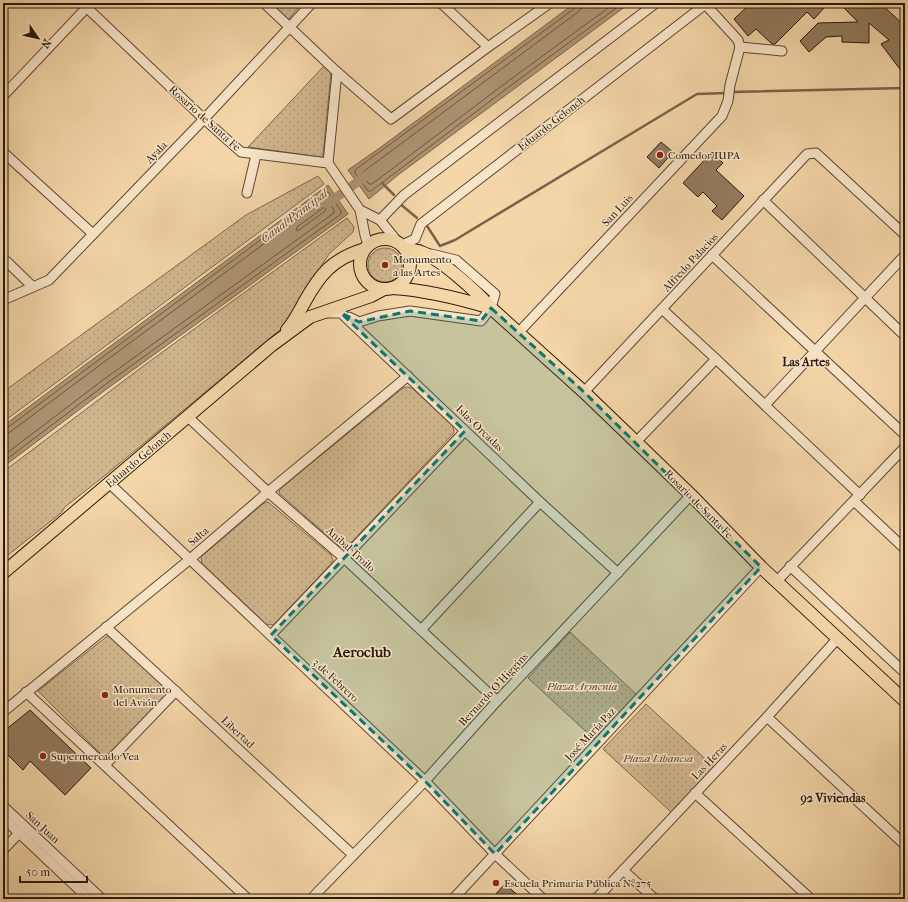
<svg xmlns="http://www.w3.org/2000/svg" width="908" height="902" font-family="'IM FELL French Canon',serif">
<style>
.park{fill:url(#park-dots);stroke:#7c674e}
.water{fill:#af9574;stroke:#79634b}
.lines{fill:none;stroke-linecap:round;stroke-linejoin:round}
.shore{stroke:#6c5640;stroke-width:1}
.stream{stroke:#79634b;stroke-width:2.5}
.canal{stroke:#af9574;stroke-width:9}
.building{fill:#927b5e;stroke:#28180d}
.minor-casing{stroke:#5b4834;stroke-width:11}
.major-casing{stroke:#28180d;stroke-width:14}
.minor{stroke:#f8e4c7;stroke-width:9}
.major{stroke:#f4d6a9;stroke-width:12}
.marked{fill:#0f766e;fill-opacity:0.2;stroke:#0f766e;stroke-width:3;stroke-dasharray:8 5;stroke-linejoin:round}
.poi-dot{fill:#8f2418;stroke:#f8e4c7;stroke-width:1.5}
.labels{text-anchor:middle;stroke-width:3;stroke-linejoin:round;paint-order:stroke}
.street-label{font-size:11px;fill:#28180d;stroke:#f8e4c7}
.poi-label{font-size:11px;fill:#28180d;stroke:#f8e4c7;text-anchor:start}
.park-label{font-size:11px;font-style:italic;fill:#5b4734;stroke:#f8e4c7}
.water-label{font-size:12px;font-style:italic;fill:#5e4a36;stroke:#f8e4c7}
.neighbourhood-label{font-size:12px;font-weight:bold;fill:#28180d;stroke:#f8e4c7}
.district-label{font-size:15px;font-weight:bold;fill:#28180d;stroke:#f8e4c7}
</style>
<defs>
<pattern id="park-dots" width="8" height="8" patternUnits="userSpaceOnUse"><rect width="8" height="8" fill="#d1b68e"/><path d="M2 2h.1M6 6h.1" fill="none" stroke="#b39c79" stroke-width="1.8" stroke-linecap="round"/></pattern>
</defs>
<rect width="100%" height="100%" fill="#f4d6a9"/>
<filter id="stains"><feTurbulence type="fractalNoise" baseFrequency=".005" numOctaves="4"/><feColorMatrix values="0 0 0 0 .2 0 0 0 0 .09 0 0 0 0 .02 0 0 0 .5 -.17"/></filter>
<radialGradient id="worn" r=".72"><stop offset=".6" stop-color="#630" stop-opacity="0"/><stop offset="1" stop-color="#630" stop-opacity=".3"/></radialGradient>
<g class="park">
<polygon points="269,3 302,3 288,20"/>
<polygon points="324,66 331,73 323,156 321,157 248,147"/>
<polygon points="318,176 324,184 3,422 3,392 246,215"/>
<polygon points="347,218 354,227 353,232 329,254 316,274 303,298 287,324 108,473 65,507 61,513 3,559 3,472 146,364"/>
<circle cx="385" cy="265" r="17"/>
<polygon points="407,387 412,388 452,425 454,431 453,434 349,545 342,547 339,546 279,493 280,489 403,388"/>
<polygon points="268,502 331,555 333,560 331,564 273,625 266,624 202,564 201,557 264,503"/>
<polygon points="570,632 637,695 595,740 528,678"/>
<polygon points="110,636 172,693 107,760 38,691 106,637"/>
<polygon points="646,704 714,767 671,812 603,749"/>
</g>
<g class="water">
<polygon points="575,3 630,3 398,175 369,199 348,170 381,147"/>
<path d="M328,185L348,214L108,388L3,467V426C111,345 220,266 328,185Z"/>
</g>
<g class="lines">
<g class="shore">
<polyline points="577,3 575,8 355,170 355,173 368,191 371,191 514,83 623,3"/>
<polyline points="582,3 582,8 578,12 363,172 362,174 369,184 372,184 511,79 615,3"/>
<polygon points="325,207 326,209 325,211 299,230 296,230 297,227 323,208"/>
<path d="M3,429L7,428C113,349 219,271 325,192H328L341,211V214L106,384L3,462"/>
<path d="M3,434L10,432C114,354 220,277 324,199H327L334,210V213L103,380L3,456"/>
</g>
<g class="stream">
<polyline points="732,92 905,88"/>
<polyline points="383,184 394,195"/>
<polyline points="399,203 417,218"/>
<polyline points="427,226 440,246 455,240 697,94 727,93"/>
</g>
<polyline class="canal" points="327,204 367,175"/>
</g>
<g class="building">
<polygon points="751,3 820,3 824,8 814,19 807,12 775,44 772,44 756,29 748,36 734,19"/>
<polygon points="839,3 880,3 905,26 905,76 881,44 889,40 869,23 869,43 842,42 842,36 826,37 809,52 800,41 818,23 858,22"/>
<polygon points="661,142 673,152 659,168 647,157"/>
<polygon points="712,152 723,163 716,170 744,196 722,220 712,211 717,206 703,192 698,197 683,183"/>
<polygon points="30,710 91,768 65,795 30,761 23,770 3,750 3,732"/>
<polygon points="505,884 522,899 491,899"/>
</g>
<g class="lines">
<defs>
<g id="minor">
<polyline points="82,3 204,119 241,152 328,163 360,210 365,235 368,245"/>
<polyline points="264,3 337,72 328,163"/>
<polyline points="441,3 488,47"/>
<polyline points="740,47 782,51"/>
<polyline points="337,72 391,119 488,47 550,3"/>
<polyline points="3,96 90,4"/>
<polyline points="3,152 93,234"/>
<polyline points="247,193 256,155"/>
<polyline points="763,200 905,336"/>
<polyline points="360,210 380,220 397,241"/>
<polyline points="380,220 404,195 656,3"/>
<polyline points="402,245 415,239 421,224 707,3"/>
<polyline points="712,255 905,435"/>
<polyline points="3,258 32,286"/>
<polyline points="3,300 49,280 204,119 312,3"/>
<polyline points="662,309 716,359 860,495"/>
<polyline points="328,313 341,313 540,502 618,573"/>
<polyline points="349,317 359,322 378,316 410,311 481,321 491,308 495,294 456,260 431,254"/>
<polyline points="519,332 722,116 728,101 730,85 740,47 738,40 705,4"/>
<polyline points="584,392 807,154 816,153 905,235"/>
<polyline points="765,405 905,255"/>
<polyline points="188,417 268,492 344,558 497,701"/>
<polyline points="636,442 716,359"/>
<polyline points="109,483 425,781 495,854 543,899"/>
<polyline points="854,501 905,549"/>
<polyline points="790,566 905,673"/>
<polyline points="777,581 905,447"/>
<polyline points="106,627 353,855"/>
<polyline points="421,630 540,502"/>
<polyline points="271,635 465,431"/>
<polyline points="26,692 248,899"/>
<polyline points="3,712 189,560 268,492 408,376"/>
<polyline points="767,717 905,845"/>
<polyline points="105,765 176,691"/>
<polyline points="695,793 811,899"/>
<polyline points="3,806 102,899"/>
<polyline points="3,818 89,899"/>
<polyline points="3,850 23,829"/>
<polyline points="623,870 655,899"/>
<polyline points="311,899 425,781 497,701 691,495"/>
<polyline points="453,899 761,567"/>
<polyline points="596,899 767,717 838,638"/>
<polyline points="901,899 905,895"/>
</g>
<g id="major">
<circle cx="385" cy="264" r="25"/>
<path d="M405,249C410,250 416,250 421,252C441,259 477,292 491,308L584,392L691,495L761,567L905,701"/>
<path d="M392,288C426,290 458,298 491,308"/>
<path d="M287,330C294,322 299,312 304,303C320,274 332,259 365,249"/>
<polyline points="3,573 272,345 310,317 371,296 384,289"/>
</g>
</defs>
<use href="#minor" class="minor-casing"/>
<use href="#major" class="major-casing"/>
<use href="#minor" class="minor"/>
<use href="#major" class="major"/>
</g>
<path class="marked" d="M491,308L584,392L761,567L495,854L425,781L271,635L465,431L341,313L359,322L410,311L481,321Z"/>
<g class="poi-dot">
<circle cx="660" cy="155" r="4"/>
<circle cx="385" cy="265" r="4"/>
<circle cx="105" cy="695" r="4"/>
<circle cx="43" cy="756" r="4"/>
<circle cx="496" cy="883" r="4"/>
</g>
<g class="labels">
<g class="street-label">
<text transform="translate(205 118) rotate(42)" y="4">Rosario de Santa Fe</text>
<text transform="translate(551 123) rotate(-38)" y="4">Eduardo Gelonch</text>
<text transform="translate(156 152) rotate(-46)" y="4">Ayala</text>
<text transform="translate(617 210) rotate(-47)" y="4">San Luis</text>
<text transform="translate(690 262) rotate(-47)" y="4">Alfredo Palacios</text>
<text transform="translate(480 428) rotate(44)" y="4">Islas Orcadas</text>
<text transform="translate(138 459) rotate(-40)" y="4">Eduardo Gelonch</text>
<text transform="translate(699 504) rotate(45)" y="4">Rosario de Santa Fe</text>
<text transform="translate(198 536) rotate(-41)" y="4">Salta</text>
<text transform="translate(351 549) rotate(42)" y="4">Anibal Troilo</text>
<text transform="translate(336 680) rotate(43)" y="4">3 de Febrero</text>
<text transform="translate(493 689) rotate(-47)" y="4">Bernardo O'Higgins</text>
<text transform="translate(238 732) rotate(43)" y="4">Libertad</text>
<text transform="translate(590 734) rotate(-47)" y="4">José María Paz</text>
<text transform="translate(709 761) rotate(-47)" y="4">Las Heras</text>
<text transform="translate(43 827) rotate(43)" y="4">San Juan</text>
</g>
<g class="poi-label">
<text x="668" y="159">Comedor IUPA</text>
<text x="393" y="263">Monumento<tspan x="393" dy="13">a las Artes</tspan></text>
<text x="113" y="693">Monumento<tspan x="113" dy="13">del Avión</tspan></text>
<text x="51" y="760">Supermercado Vea</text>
<text x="504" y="887">Escuela Primaria Pública N°275</text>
</g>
<g class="park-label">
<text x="582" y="690">Plaza Armenia</text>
<text x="658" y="762">Plaza Libanesa</text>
</g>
<g class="water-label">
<text transform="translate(294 216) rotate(-37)" y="4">Canal Principal</text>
</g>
<g class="neighbourhood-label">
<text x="806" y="366">Las Artes</text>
<text x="833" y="802">92 Viviendas</text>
</g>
<g class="district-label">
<text x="362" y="657">Aeroclub</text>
</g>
</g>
<rect width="908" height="902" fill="none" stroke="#f4d6a9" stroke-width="16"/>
<rect x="4" y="4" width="900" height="894" fill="none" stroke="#28180d" stroke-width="2"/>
<rect x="8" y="8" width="892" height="886" fill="none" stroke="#28180d"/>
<g transform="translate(38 38) rotate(124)" stroke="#f8e4c7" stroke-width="3" paint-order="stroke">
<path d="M0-3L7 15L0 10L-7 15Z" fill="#28180d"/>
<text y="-6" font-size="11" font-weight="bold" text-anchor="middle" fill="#28180d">N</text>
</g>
<path d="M20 876v6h67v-6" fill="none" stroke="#28180d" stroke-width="2"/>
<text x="26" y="876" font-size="12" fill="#28180d" stroke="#f8e4c7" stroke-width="3" paint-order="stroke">50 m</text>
<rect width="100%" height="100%" filter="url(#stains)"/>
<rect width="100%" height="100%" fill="url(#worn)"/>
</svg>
